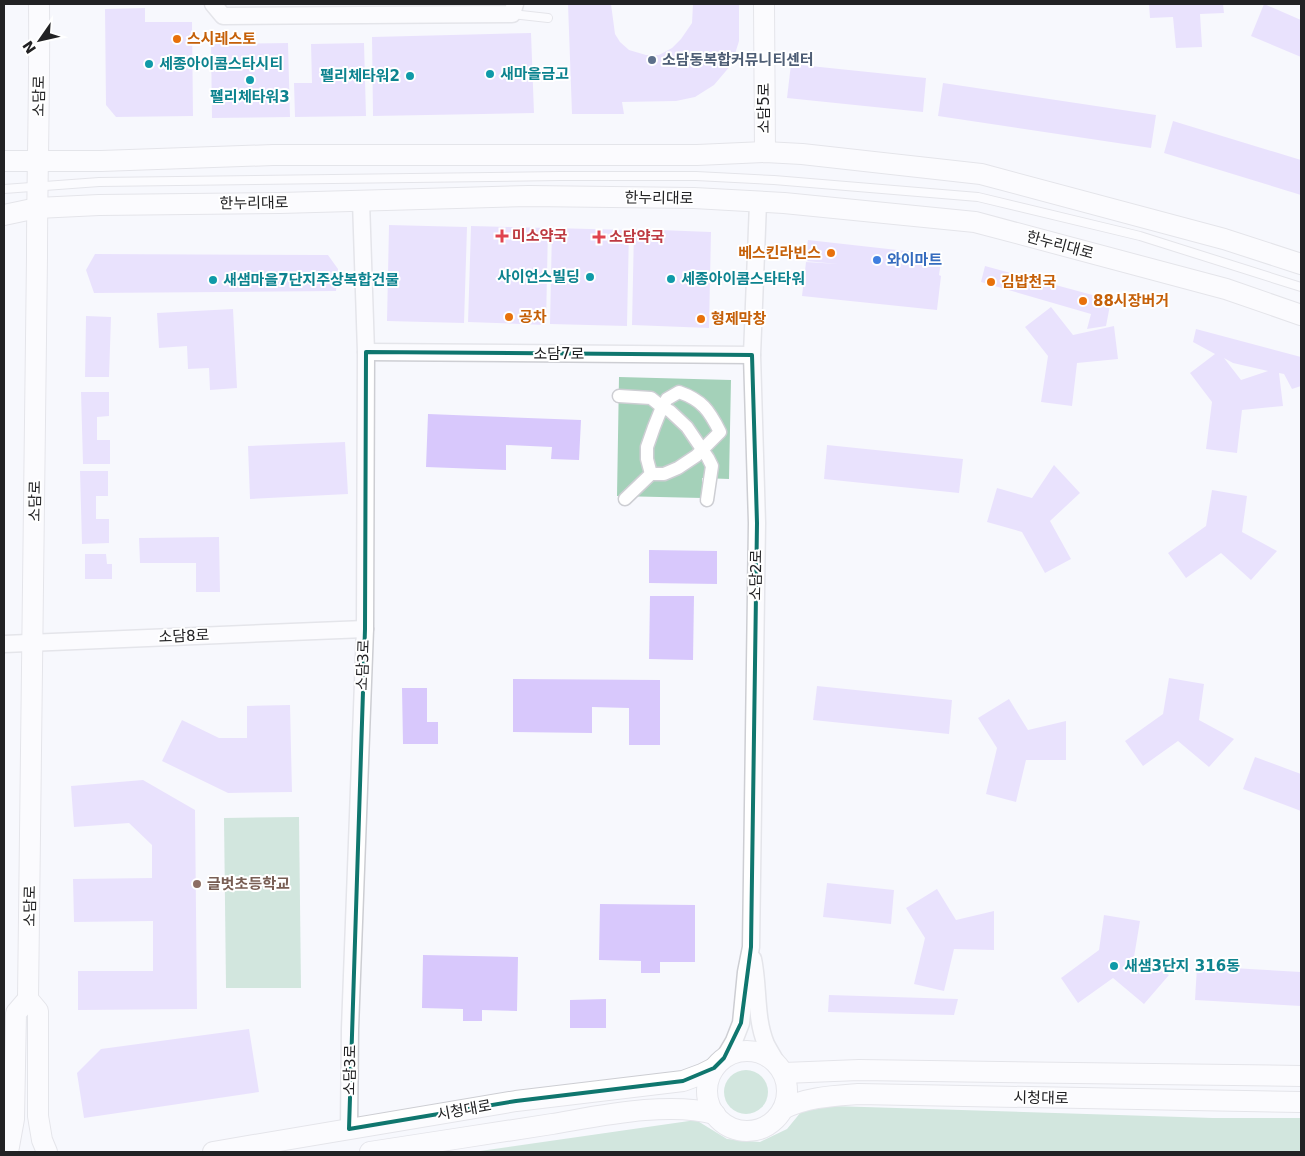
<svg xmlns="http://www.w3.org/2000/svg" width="1305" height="1156" font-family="'DejaVu Sans','Noto Sans KR',sans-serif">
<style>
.green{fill:#a4d1b9}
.building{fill:#d8c8fc;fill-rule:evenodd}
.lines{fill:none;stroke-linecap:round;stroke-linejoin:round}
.service-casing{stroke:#cdced3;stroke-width:10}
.pedestrian-casing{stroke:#cdced3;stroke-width:15}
.minor-casing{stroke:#cdced3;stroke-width:19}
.tertiary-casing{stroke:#cdced3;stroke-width:22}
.service{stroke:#fff;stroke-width:8}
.pedestrian{stroke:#fff;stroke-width:12}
.minor{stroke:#fff;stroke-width:16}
.tertiary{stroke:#fff;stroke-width:20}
.marked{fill:none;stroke:#0f766e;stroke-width:4;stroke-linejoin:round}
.food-dot{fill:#e8710a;stroke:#fff;stroke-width:2}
.service-dot{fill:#5c6f8a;stroke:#fff;stroke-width:2}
.culture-dot{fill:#0f9aa8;stroke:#fff;stroke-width:2}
.health-dot{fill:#e0444e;stroke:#fff;stroke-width:2}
.shop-dot{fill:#3f7fe0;stroke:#fff;stroke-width:2}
.education-dot{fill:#8d6e63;stroke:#fff;stroke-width:2}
.labels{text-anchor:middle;stroke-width:4;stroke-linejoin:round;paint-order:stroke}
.food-label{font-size:15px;font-weight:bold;fill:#c56008;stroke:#fff;text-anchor:start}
.service-label{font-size:15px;font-weight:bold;fill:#4e5e75;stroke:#fff;text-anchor:start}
.culture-label{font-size:15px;font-weight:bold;fill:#0d838f;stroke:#fff;text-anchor:start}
.street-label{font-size:15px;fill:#222224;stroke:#fff}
.health-label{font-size:15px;font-weight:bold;fill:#be3a42;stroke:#fff;text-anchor:start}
.shop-label{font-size:15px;font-weight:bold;fill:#366cbe;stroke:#fff;text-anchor:start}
.education-label{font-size:15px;font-weight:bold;fill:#785e54;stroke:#fff;text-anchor:start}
</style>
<rect width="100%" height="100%" fill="#f7f8fd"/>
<g class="green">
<polygon points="619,377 731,380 729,479 702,478 702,498 617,496"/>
<polygon points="299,817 301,988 226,988 224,818"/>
<circle cx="746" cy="1092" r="22"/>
<polygon points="832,1106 1213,1118 1301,1118 1301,1152 473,1152 696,1120 727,1139 760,1142 787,1129 801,1112"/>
</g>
<g class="building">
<polygon points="568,4 611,4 615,34 620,42 629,50 646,55 659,55 672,48 681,39 692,23 693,4 739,4 739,41 735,54 731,65 714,85 695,97 676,101 622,102 624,114 572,114"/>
<polygon points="1149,4 1223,4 1224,13 1200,14 1202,47 1176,48 1173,17 1150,18"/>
<polygon points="1264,4 1301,20 1301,57 1251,36"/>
<polygon points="145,8 145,22 192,22 193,116 116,117 106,105 105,9"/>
<polygon points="531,33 534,113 373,116 372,37"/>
<polygon points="288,43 290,117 212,118 211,44"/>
<polygon points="364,43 366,116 295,117 294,83 312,83 311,44"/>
<polygon points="791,64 926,78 923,112 787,98"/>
<polygon points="943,83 1156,115 1151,148 938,116"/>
<polygon points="1173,121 1301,160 1301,195 1164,153"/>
<polygon points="389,225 467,227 464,323 387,321"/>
<polygon points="471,226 548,228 546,325 468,322"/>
<polygon points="552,228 629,230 627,326 550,324"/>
<polygon points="634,229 711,232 709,328 632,325"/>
<polygon points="808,240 942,255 939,275 941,276 937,310 802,296 806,262 838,264 805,261"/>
<polygon points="95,254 328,255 338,269 336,291 94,293 86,270"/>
<polygon points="985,266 1111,300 1106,326 1087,329 1091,314 981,282"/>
<polygon points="1051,307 1073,335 1114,326 1118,359 1077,363 1072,406 1041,402 1048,356 1025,327"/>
<polygon points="233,309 237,388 210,390 209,368 188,369 187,346 159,348 157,313"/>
<polygon points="86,316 111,317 109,377 85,377"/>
<path d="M1196,329L1301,357V386L1292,389L1284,374L1279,373L1283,406L1242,410L1237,453L1206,449L1212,402L1190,373L1215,354L1193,342ZM1224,358L1233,363L1268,371L1241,380Z"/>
<polygon points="81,392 109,392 109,416 97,417 97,440 110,440 110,464 83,464"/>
<polygon points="428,414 581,420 579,460 551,459 552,447 506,445 506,470 426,467"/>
<polygon points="345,442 348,494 250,499 248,446"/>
<polygon points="827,445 963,459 959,493 824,479"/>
<polygon points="1054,465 1080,493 1050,521 1071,559 1045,573 1022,532 987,522 997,488 1032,498"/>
<polygon points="80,471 108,471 108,496 96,496 96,519 109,519 109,543 82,544"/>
<polygon points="1212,490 1247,496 1242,532 1277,551 1251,580 1221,553 1186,578 1168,553 1206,526"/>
<polygon points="219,537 220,592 196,592 196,563 140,563 139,538"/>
<polygon points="649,550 717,551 717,584 649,583"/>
<polygon points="85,554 106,554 107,564 112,564 112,579 85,579"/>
<polygon points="650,596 694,596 693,660 649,659"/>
<polygon points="1169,678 1204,684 1199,720 1234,739 1209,767 1178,741 1143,766 1125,741 1163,714"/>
<polygon points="513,679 660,680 660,745 629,745 629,708 592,707 592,733 513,732"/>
<polygon points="817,686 952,700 949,734 813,720"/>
<polygon points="402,688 427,688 427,722 438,722 438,744 403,744"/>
<polygon points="1009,699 1028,730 1066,721 1066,760 1026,760 1016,802 986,794 997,748 978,718"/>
<polygon points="290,705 292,792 228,793 162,761 182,720 219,738 247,738 247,706"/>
<polygon points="1255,757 1301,774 1301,811 1243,789"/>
<polygon points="143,780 195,810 197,1009 78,1010 78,971 153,971 153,921 74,922 73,879 152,878 152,845 129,823 74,827 71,786"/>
<polygon points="827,883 894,890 891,924 823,917"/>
<polygon points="937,889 956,920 994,911 994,950 954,949 944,991 914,984 925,938 906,908"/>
<polygon points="600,904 695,905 695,962 660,962 660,973 641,973 641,961 599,960"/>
<polygon points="1104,915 1140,921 1134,957 1169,975 1144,1004 1113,978 1078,1003 1061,978 1099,950"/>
<polygon points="423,955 518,957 517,1011 482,1010 482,1021 463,1021 463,1009 422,1008"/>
<polygon points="1197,966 1301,972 1301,1006 1195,1000"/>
<polygon points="829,995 958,999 954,1015 828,1012"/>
<polygon points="606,999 606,1028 570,1028 570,1000"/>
<polygon points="249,1029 259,1092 84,1118 77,1073 101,1049"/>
</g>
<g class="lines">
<defs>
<g id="service">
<polyline points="512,14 548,18"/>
<polyline points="4,189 99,182 561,176 696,176 774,180 978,197 1140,236 1301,287"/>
</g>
<g id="pedestrian">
<polyline points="619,396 651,398 662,407 670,411 687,427 708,458 712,466 707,500"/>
<path d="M625,499L651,474H664L678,468L696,456L720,432C709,410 702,400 679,392L667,399L662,407L654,427L647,447V459L651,474"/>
</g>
<g id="minor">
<polyline points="213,4 223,16 512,14 515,4"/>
<polyline points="366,352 752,355"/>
<polyline points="4,644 365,629"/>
<path d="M753,959C759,987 755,1018 766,1044C769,1050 773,1056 776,1062"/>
<polyline points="724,1058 734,1041 741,1023 746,972 751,947 757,523 752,355 758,203"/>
<polyline points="349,1129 350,1029 365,629 366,352 361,201"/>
</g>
<g id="tertiary">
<path d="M39,4C40,88 37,172 37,256L28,999L38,1011V1116L42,1140L47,1152"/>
<polyline points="764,4 765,152"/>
<polyline points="4,161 101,161 273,155 697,155 765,152 802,154 981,174 1224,239 1301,264"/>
<polyline points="4,215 37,208 99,205 280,203 529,196 694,198 784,203 975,222 1226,289 1301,315"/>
<circle cx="747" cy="1091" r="40"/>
<polyline points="784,1073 859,1070 1301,1076"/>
<path d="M783,1109C807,1097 832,1096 858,1094L1301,1102"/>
<polyline points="8,1152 14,1119 16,1013 28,999"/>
<polyline points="213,1152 516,1101 683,1081 702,1074 714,1068"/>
<path d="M370,1152C431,1143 491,1133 552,1124C600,1116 668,1101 715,1114"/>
</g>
</defs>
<use href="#service" class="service-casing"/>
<use href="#pedestrian" class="pedestrian-casing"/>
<use href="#minor" class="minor-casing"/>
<use href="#tertiary" class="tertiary-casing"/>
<use href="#service" class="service"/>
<use href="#pedestrian" class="pedestrian"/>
<use href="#minor" class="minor"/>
<use href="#tertiary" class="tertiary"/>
</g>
<path d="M0 0H1305V1156H0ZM366,352L752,355L757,523L751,947L741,1023L724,1058L714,1068L683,1081L516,1101L349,1129L365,629Z" fill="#f7f8fd" fill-opacity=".55" fill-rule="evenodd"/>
<path class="marked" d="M366,352L752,355L757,523L751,947L741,1023L724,1058L714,1068L683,1081L516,1101L349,1129L365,629Z"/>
<g class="food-dot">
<circle cx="177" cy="39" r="5"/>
<circle cx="831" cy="253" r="5"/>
<circle cx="991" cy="282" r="5"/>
<circle cx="1083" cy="301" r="5"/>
<circle cx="509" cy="317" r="5"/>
<circle cx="701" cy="319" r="5"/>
</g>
<circle class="service-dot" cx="652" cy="60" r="5"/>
<g class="culture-dot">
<circle cx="149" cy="64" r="5"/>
<circle cx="490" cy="74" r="5"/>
<circle cx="410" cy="76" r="5"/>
<circle cx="250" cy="80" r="5"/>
<circle cx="590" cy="277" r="5"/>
<circle cx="671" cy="279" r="5"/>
<circle cx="213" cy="280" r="5"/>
<circle cx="1114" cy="966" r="5"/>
</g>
<g class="health-dot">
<path d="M499.5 228.5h5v5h5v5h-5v5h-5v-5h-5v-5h5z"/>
<path d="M596.5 229.5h5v5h5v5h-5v5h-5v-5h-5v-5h5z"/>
</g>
<circle class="shop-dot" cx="877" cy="260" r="5"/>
<circle class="education-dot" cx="197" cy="884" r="5"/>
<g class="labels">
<g class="food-label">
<text x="187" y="44">스시레스토</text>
<text x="821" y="258" text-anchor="end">베스킨라빈스</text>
<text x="1001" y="287">김밥천국</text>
<text x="1093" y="306">88시장버거</text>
<text x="519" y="322">공차</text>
<text x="711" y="324">형제막창</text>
</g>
<g class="service-label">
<text x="662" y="65">소담동복합커뮤니티센터</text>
</g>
<g class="culture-label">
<text x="159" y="69">세종아이콤스타시티</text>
<text x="500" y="79">새마을금고</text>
<text x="400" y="81" text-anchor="end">펠리체타워2</text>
<text x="250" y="102" text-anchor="middle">펠리체타워3</text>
<text x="580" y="282" text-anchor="end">사이언스빌딩</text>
<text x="681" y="284">세종아이콤스타타워</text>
<text x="223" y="285">새샘마을7단지주상복합건물</text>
<text x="1124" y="971">새샘3단지 316동</text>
</g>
<g class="street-label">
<text transform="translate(39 96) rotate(-89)" y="5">소담로</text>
<text transform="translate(764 108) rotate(-90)" y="5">소담5로</text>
<text transform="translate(659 198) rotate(1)" y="5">한누리대로</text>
<text transform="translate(254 203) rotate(-1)" y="5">한누리대로</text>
<text transform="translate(1060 245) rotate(15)" y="5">한누리대로</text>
<text x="559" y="359">소담7로</text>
<text transform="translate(35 501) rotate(-89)" y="5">소담로</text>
<text transform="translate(756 575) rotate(-89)" y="5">소담2로</text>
<text transform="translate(184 636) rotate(-2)" y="5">소담8로</text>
<text transform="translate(363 665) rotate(-88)" y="5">소담3로</text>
<text transform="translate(30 906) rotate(-89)" y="5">소담로</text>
<text transform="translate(350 1070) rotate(-89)" y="5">소담3로</text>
<text transform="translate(1041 1098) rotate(1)" y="5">시청대로</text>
<text transform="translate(464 1110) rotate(-10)" y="5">시청대로</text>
</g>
<g class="health-label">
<text x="512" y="241">미소약국</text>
<text x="609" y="242">소담약국</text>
</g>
<g class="shop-label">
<text x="887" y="265">와이마트</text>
</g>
<g class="education-label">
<text x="207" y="889">글벗초등학교</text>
</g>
</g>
<rect width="1305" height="1156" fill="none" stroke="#222224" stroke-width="10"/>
<g transform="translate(40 40) rotate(236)" stroke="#ffffff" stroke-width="4" paint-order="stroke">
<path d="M0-4L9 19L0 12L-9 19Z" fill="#222224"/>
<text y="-8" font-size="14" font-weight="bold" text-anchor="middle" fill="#222224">N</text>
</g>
</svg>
